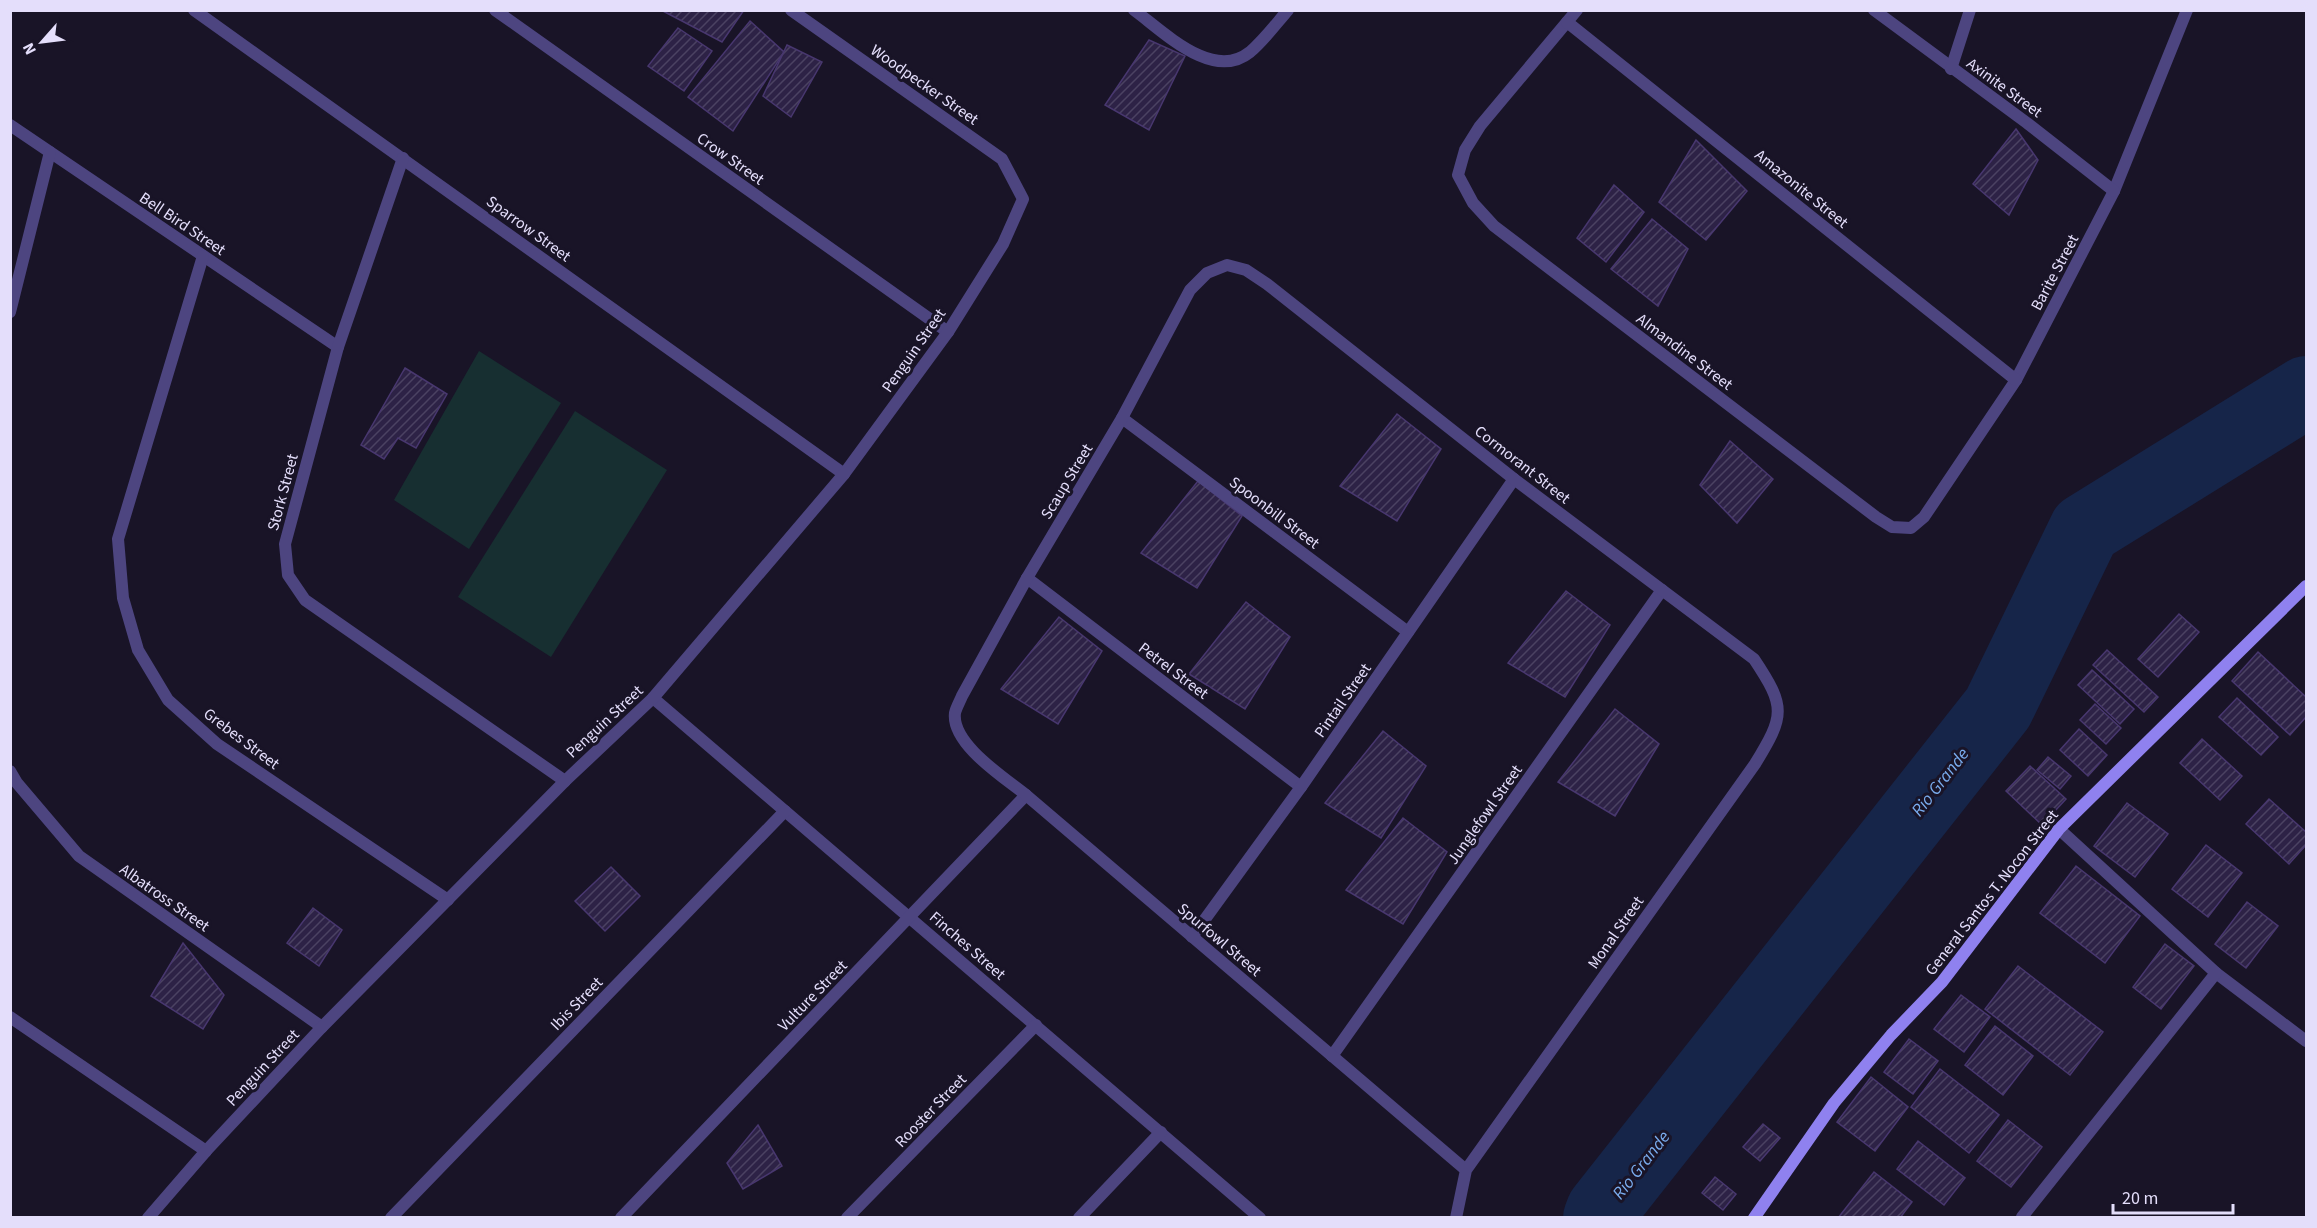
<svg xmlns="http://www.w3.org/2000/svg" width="2317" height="1228" font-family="'Source Sans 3',sans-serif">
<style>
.pitch{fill:#172f31}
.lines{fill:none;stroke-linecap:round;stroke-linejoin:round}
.river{stroke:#162549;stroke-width:72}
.building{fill:url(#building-hatch);stroke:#48376f;stroke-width:1.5}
.service{stroke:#4d4580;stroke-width:12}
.minor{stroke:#4d4580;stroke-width:12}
.secondary{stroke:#8f81ef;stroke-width:12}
.labels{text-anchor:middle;stroke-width:6;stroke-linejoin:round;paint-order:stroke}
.street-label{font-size:16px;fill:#e4defb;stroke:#191427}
.water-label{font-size:18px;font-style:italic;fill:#7aacee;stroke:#191427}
</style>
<defs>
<pattern id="building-hatch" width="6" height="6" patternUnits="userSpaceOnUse" patternTransform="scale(1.5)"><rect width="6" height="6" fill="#2d2246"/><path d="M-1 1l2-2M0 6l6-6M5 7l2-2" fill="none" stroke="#4b4262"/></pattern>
</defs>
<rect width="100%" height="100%" fill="#191427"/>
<g class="pitch">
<polygon points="479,351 561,403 469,549 394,500"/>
<polygon points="575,411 667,470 551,657 458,597"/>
</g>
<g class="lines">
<polyline class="river" points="1599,1218 1602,1210 1998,708 2085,529 2306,392"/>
</g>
<g class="building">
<polygon points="661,10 744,10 722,42"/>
<polygon points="750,21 784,52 733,131 688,97"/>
<polygon points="678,28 712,51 684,91 648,66"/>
<polygon points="1149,40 1185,56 1149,130 1105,105"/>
<polygon points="787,45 822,62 791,117 763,96"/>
<polygon points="2016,129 2038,160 2009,215 1973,184"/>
<polygon points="1696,140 1747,191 1706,240 1659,202"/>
<polygon points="1614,185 1644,212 1606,262 1577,238"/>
<polygon points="1652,219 1688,249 1658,306 1611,269"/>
<polygon points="405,368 447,394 416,448 398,438 384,459 361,445"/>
<polygon points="1397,414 1441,449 1397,521 1340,486"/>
<polygon points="1730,441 1773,479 1737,523 1700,485"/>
<polygon points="1198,481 1242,516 1197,588 1141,553"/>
<polygon points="1566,591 1610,625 1565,697 1508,663"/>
<polygon points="1246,602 1290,637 1245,709 1189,674"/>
<polygon points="2179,614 2199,632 2158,677 2138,659"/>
<polygon points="1059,617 1102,651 1058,724 1001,689"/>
<polygon points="2107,650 2158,697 2144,712 2093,665"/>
<polygon points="2258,652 2306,697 2306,717 2290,735 2232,681"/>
<polygon points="2092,670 2134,709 2120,724 2078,685"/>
<polygon points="2237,698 2278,737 2261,755 2219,717"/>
<polygon points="2095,704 2121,728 2106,744 2080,720"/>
<polygon points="1615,709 1659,744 1615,816 1558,782"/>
<polygon points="2079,729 2107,755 2088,776 2060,750"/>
<polygon points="1383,731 1426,766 1381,838 1325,803"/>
<polygon points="2202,739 2242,776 2220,800 2180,763"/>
<polygon points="2048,757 2071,776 2060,789 2037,770"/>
<polygon points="2030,766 2066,799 2042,825 2006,791"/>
<polygon points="2269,799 2306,832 2306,845 2289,864 2246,824"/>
<polygon points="2127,803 2168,834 2135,877 2094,846"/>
<polygon points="1403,818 1447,852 1403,924 1346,890"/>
<polygon points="2206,845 2242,873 2208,917 2172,889"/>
<polygon points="2076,866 2140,916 2105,963 2040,913"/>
<polygon points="611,867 640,896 605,931 575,901"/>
<polygon points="2247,902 2278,926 2246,968 2215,944"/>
<polygon points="313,908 342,930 319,966 287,943"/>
<polygon points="183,943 224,995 203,1029 151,996"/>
<polygon points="2165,944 2194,966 2161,1009 2133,987"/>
<polygon points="2018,966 2103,1032 2070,1075 1985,1009"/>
<polygon points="1961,995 1990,1017 1964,1052 1934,1029"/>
<polygon points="1995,1026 2033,1056 2003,1095 1965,1065"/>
<polygon points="1909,1039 1938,1061 1913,1094 1884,1072"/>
<polygon points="1940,1069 1999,1115 1969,1153 1911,1107"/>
<polygon points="1871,1077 1908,1107 1875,1151 1837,1122"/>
<polygon points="2008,1120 2042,1147 2011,1187 1977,1161"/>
<polygon points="1763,1124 1780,1138 1760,1161 1743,1147"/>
<polygon points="758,1125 782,1166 743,1189 727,1163"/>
<polygon points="1918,1141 1965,1178 1944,1205 1897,1169"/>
<polygon points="1874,1172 1912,1202 1900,1218 1838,1218"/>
<polygon points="1715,1177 1736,1194 1723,1210 1702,1193"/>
</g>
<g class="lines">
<polyline class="service" points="2216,973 2306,1041"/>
<g class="minor">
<polyline points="194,10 844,474"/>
<polyline points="495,10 948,332"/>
<path d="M1134,10C1164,32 1213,82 1250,52C1264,40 1276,24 1288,10"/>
<polyline points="1577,10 1480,126 1465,150 1458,175 1473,203 1494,226 1876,517 1892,527 1911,528 1924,517 2016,380 2114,191 2187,10"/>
<polyline points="1874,10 2027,123 2114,191"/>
<polyline points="1567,22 2016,380"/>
<polyline points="1951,69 1970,10"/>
<polyline points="10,125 338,347"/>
<polyline points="403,158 338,347 285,544 288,575 305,600 565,781"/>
<polyline points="203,256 118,539 123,598 138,650 168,700 217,744 448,900"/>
<polyline points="10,312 50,152"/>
<polyline points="1122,418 1408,632"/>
<polyline points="1027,578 1301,787"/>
<polyline points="653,698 1260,1218"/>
<polyline points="10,771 17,783 79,856 322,1027"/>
<polyline points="1192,937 1301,787 1514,479"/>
<polyline points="10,1017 206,1151"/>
<polyline points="1332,1056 1662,590"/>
<polyline points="2022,1217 2216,973 2059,829"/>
<polyline points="148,1218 206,1151 322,1027 565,781 653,698 844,474 948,332 1003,244 1023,199 1002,159 791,10"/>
<polyline points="391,1218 785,811"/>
<polyline points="621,1218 1026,795"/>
<polyline points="847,1218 1036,1025"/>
<polyline points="1079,1218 1161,1132"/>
<path d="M1456,1218L1466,1170L1755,764C1785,715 1786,707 1754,659L1514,479L1267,284L1246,270L1227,265L1207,273L1190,290L1122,418L1027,578L962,696C960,701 956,708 955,713C951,744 1005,778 1026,795L1466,1170"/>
</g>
<polyline class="secondary" points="1754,1218 1834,1103 1891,1035 1942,982 2059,829 2306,586"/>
</g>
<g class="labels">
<g class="street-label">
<text transform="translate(925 84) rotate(35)" y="6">Woodpecker Street</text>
<text transform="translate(2005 87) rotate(36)" y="6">Axinite Street</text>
<text transform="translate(731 158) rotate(35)" y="6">Crow Street</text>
<text transform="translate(1802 188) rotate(39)" y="6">Amazonite Street</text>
<text transform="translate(183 223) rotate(34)" y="6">Bell Bird Street</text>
<text transform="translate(529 228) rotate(36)" y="6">Sparrow Street</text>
<text transform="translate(2054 272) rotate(-62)" y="6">Barite Street</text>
<text transform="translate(913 350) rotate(-55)" y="6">Penguin Street</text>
<text transform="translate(1685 351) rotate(37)" y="6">Almandine Street</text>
<text transform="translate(1523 464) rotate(38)" y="6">Cormorant Street</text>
<text transform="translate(1066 481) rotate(-59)" y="6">Scaup Street</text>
<text transform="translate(282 492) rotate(-75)" y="6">Stork Street</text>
<text transform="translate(1275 512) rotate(37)" y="6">Spoonbill Street</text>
<text transform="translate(1174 670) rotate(37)" y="6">Petrel Street</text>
<text transform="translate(1342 700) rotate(-55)" y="6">Pintail Street</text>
<text transform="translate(604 721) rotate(-43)" y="6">Penguin Street</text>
<text transform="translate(242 738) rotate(37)" y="6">Grebes Street</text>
<text transform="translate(1484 814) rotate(-55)" y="6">Junglefowl Street</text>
<text transform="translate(1991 892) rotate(-52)" y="6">General Santos T. Nocon Street</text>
<text transform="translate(165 897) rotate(35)" y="6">Albatross Street</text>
<text transform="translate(1615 932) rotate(-55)" y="6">Monal Street</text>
<text transform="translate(1220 939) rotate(40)" y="6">Spurfowl Street</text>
<text transform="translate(968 945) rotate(41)" y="6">Finches Street</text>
<text transform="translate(812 995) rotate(-46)" y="6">Vulture Street</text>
<text transform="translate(576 1003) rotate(-46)" y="6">Ibis Street</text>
<text transform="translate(262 1067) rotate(-47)" y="6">Penguin Street</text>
<text transform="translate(930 1110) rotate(-46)" y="6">Rooster Street</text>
</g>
<g class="water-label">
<text transform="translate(1940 782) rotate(-52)" y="6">Rio Grande</text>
<text transform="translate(1641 1165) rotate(-52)" y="6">Rio Grande</text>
</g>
</g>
<rect width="2317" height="1228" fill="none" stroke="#e4defb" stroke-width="24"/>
<g transform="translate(42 42) rotate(242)" stroke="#191427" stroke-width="4.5" paint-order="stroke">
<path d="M0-4.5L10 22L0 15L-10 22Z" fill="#e4defb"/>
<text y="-9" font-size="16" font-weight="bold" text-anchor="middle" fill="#e4defb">N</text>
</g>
<path d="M2113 1204v9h120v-9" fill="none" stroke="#e4defb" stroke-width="3"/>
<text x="2122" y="1204" font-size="18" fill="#e4defb" stroke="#191427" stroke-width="4.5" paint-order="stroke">20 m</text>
</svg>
